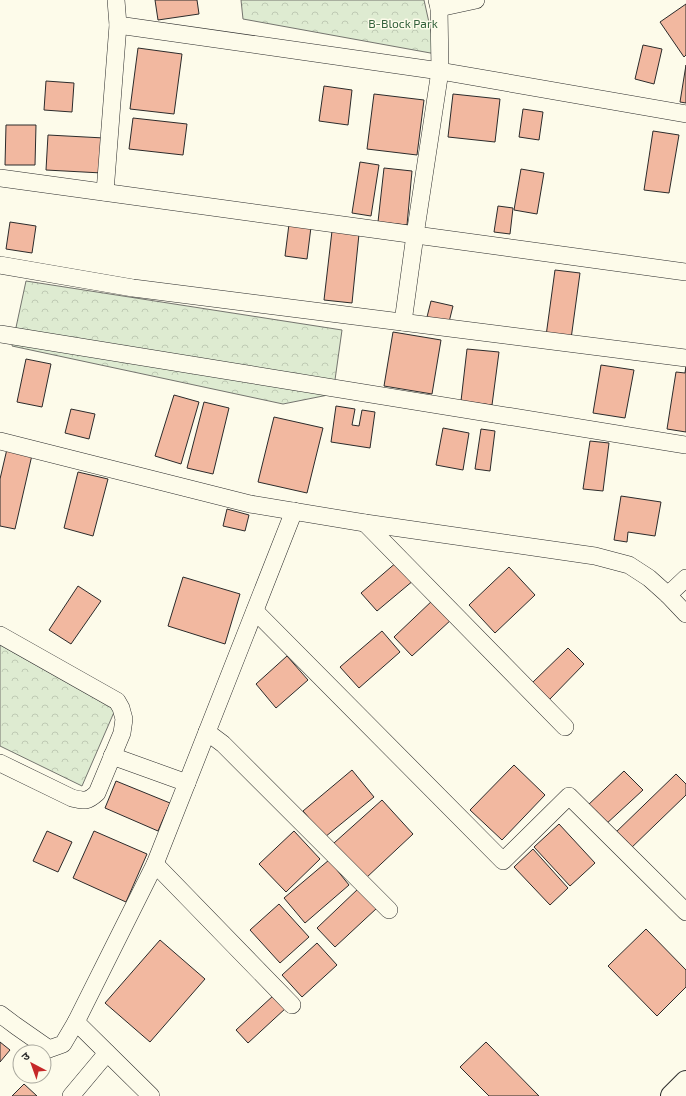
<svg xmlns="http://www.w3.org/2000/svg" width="686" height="1096" font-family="'Exo 2','Noto Sans Devanagari',sans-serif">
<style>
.forest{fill:url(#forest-crowns);stroke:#74746e}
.building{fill:#f2b8a0;stroke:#2b2b2b}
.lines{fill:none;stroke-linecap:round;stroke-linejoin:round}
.minor-casing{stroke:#2b2b2b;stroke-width:18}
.secondary-casing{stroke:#2b2b2b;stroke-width:24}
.minor{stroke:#fdfbea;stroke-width:17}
.secondary{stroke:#fdfbea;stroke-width:22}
.labels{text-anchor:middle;stroke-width:3;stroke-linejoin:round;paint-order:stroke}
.park-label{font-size:12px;fill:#34623c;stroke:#fdfbea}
</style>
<defs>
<pattern id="forest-crowns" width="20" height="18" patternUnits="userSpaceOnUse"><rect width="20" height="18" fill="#deebd1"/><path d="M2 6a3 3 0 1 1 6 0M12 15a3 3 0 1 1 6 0" fill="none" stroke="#bfcab4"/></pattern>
</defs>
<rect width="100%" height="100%" fill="#fdfbea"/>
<g class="forest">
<polygon points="241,0 424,0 436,54 243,19"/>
<polygon points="26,281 342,330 333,394 283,404 12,346"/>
<polygon points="0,645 115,710 82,786 0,746"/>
</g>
<g class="building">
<polygon points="155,0 197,0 199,14 158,20"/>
<polygon points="686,4 686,55 684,57 660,22"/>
<polygon points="643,45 662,49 654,84 635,79"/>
<polygon points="138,48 182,54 174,114 130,109"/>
<polygon points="686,65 686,103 680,102"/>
<polygon points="46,81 74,83 72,112 44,110"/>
<polygon points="324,86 352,90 348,125 319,121"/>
<polygon points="374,94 424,100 417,155 367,149"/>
<polygon points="453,94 500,99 495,142 448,137"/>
<polygon points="523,109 543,112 539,140 519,137"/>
<polygon points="133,118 187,124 183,155 129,149"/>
<polygon points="6,125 36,125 35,165 5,165"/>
<polygon points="653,131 679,135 669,193 644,190"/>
<polygon points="48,135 104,138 102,173 46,170"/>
<polygon points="360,162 379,165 371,216 352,213"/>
<polygon points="384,168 412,171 407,225 378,222"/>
<polygon points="521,169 544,173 537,214 514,210"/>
<polygon points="498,206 513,208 510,234 494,232"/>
<polygon points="10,222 36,226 32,253 6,249"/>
<polygon points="289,224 311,227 307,259 285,256"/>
<polygon points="332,231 359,234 352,303 324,300"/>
<polygon points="555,270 580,273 571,339 546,336"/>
<polygon points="431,301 453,306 449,322 427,317"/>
<polygon points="393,332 441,340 432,394 384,386"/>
<polygon points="467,349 499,352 492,405 461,401"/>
<polygon points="26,359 51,364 42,407 17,402"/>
<polygon points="601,365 634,370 625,418 593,413"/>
<polygon points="686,366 686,432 667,429 676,372 685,373"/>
<polygon points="174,395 199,402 181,464 155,456"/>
<polygon points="204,402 229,408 213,474 187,468"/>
<polygon points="336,406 355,409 352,425 359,426 362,410 375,412 370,448 331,442"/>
<polygon points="71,409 95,414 89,439 65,433"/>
<polygon points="274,417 323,428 307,493 258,482"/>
<polygon points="443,428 469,433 463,470 436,465"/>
<polygon points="481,429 495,431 490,471 475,469"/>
<polygon points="590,441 609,443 603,491 583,489"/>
<polygon points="7,449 32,455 15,529 0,526 0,479"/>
<polygon points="78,472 108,479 93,536 64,528"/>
<polygon points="621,496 661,502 655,536 628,532 627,542 614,540"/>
<polygon points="227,509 249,515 245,531 223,526"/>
<polygon points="398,561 414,580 377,611 361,593"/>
<polygon points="509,567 535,595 495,633 469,605"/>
<polygon points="183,577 240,594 225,644 168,626"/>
<polygon points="78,586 101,601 71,644 49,630"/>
<polygon points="434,599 452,619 412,656 394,637"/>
<polygon points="382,631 400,652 359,688 340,667"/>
<polygon points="568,648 584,664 548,701 531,684"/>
<polygon points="287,656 308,680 276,708 256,684"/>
<polygon points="514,765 545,795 502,840 470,810"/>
<polygon points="352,770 374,797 325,837 303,811"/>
<polygon points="624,771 643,790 605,825 587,806"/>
<polygon points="676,774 686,784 686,795 628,851 613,835"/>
<polygon points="116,781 170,803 158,831 105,808"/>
<polygon points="382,800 413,834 366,878 334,843"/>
<polygon points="559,824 595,863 570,886 534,847"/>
<polygon points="47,831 72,842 58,872 33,861"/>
<polygon points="94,831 147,854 126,902 73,878"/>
<polygon points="294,831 320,859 286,892 259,864"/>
<polygon points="533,849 568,888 550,905 514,867"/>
<polygon points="329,860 349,885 305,923 284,898"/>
<polygon points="359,888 377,908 335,947 317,928"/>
<polygon points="279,904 309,937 280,963 250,930"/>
<polygon points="646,929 686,970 686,987 657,1016 608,966"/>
<polygon points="160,940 205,979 150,1042 105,1003"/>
<polygon points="317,943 337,965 302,997 282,975"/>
<polygon points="274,995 286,1008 248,1043 236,1030"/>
<polygon points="0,1042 10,1050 0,1062"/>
<polygon points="486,1042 539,1096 489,1096 460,1067"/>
<polygon points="24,1084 37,1096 12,1096"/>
</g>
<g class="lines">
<defs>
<g id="minor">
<polyline points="439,8 476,0"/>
<polyline points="118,25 440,71 686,114"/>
<polyline points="0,178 686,272"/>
<polyline points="105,192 118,25 116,0"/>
<polyline points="0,265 133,288 686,358"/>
<polyline points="403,322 415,235 440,71 439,8 437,0"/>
<polyline points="0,334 686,445"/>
<polyline points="0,441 250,504 365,523 595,556 629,565 649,578 668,595 686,614"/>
<polyline points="365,523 565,727"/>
<polyline points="668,595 686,578"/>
<polyline points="255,611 503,861 569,796 686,912"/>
<path d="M0,635L117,701L121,708L124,719L122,733L97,793C87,802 85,801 72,798L0,763"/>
<polyline points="207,732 223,744 389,910"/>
<polyline points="112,756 187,783"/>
<polyline points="155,864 292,1005"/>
<polyline points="0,1014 16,1026 49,1049 63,1044 76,1022 155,864 294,511"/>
<polyline points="76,1022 151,1096"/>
<polyline points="71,1096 107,1053"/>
</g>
<polyline id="secondary" points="672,1096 686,1082"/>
</defs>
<use href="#minor" class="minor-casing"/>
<use href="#secondary" class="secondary-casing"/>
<use href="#minor" class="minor"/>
<use href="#secondary" class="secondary"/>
</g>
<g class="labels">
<g class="park-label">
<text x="403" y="28">B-Block Park</text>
</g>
</g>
<g transform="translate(32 1064) rotate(319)"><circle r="19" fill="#fdfbea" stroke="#a9a89e"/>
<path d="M0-3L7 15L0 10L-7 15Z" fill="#c62828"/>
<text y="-6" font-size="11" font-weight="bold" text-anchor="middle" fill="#2b2b2b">उ</text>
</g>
</svg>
